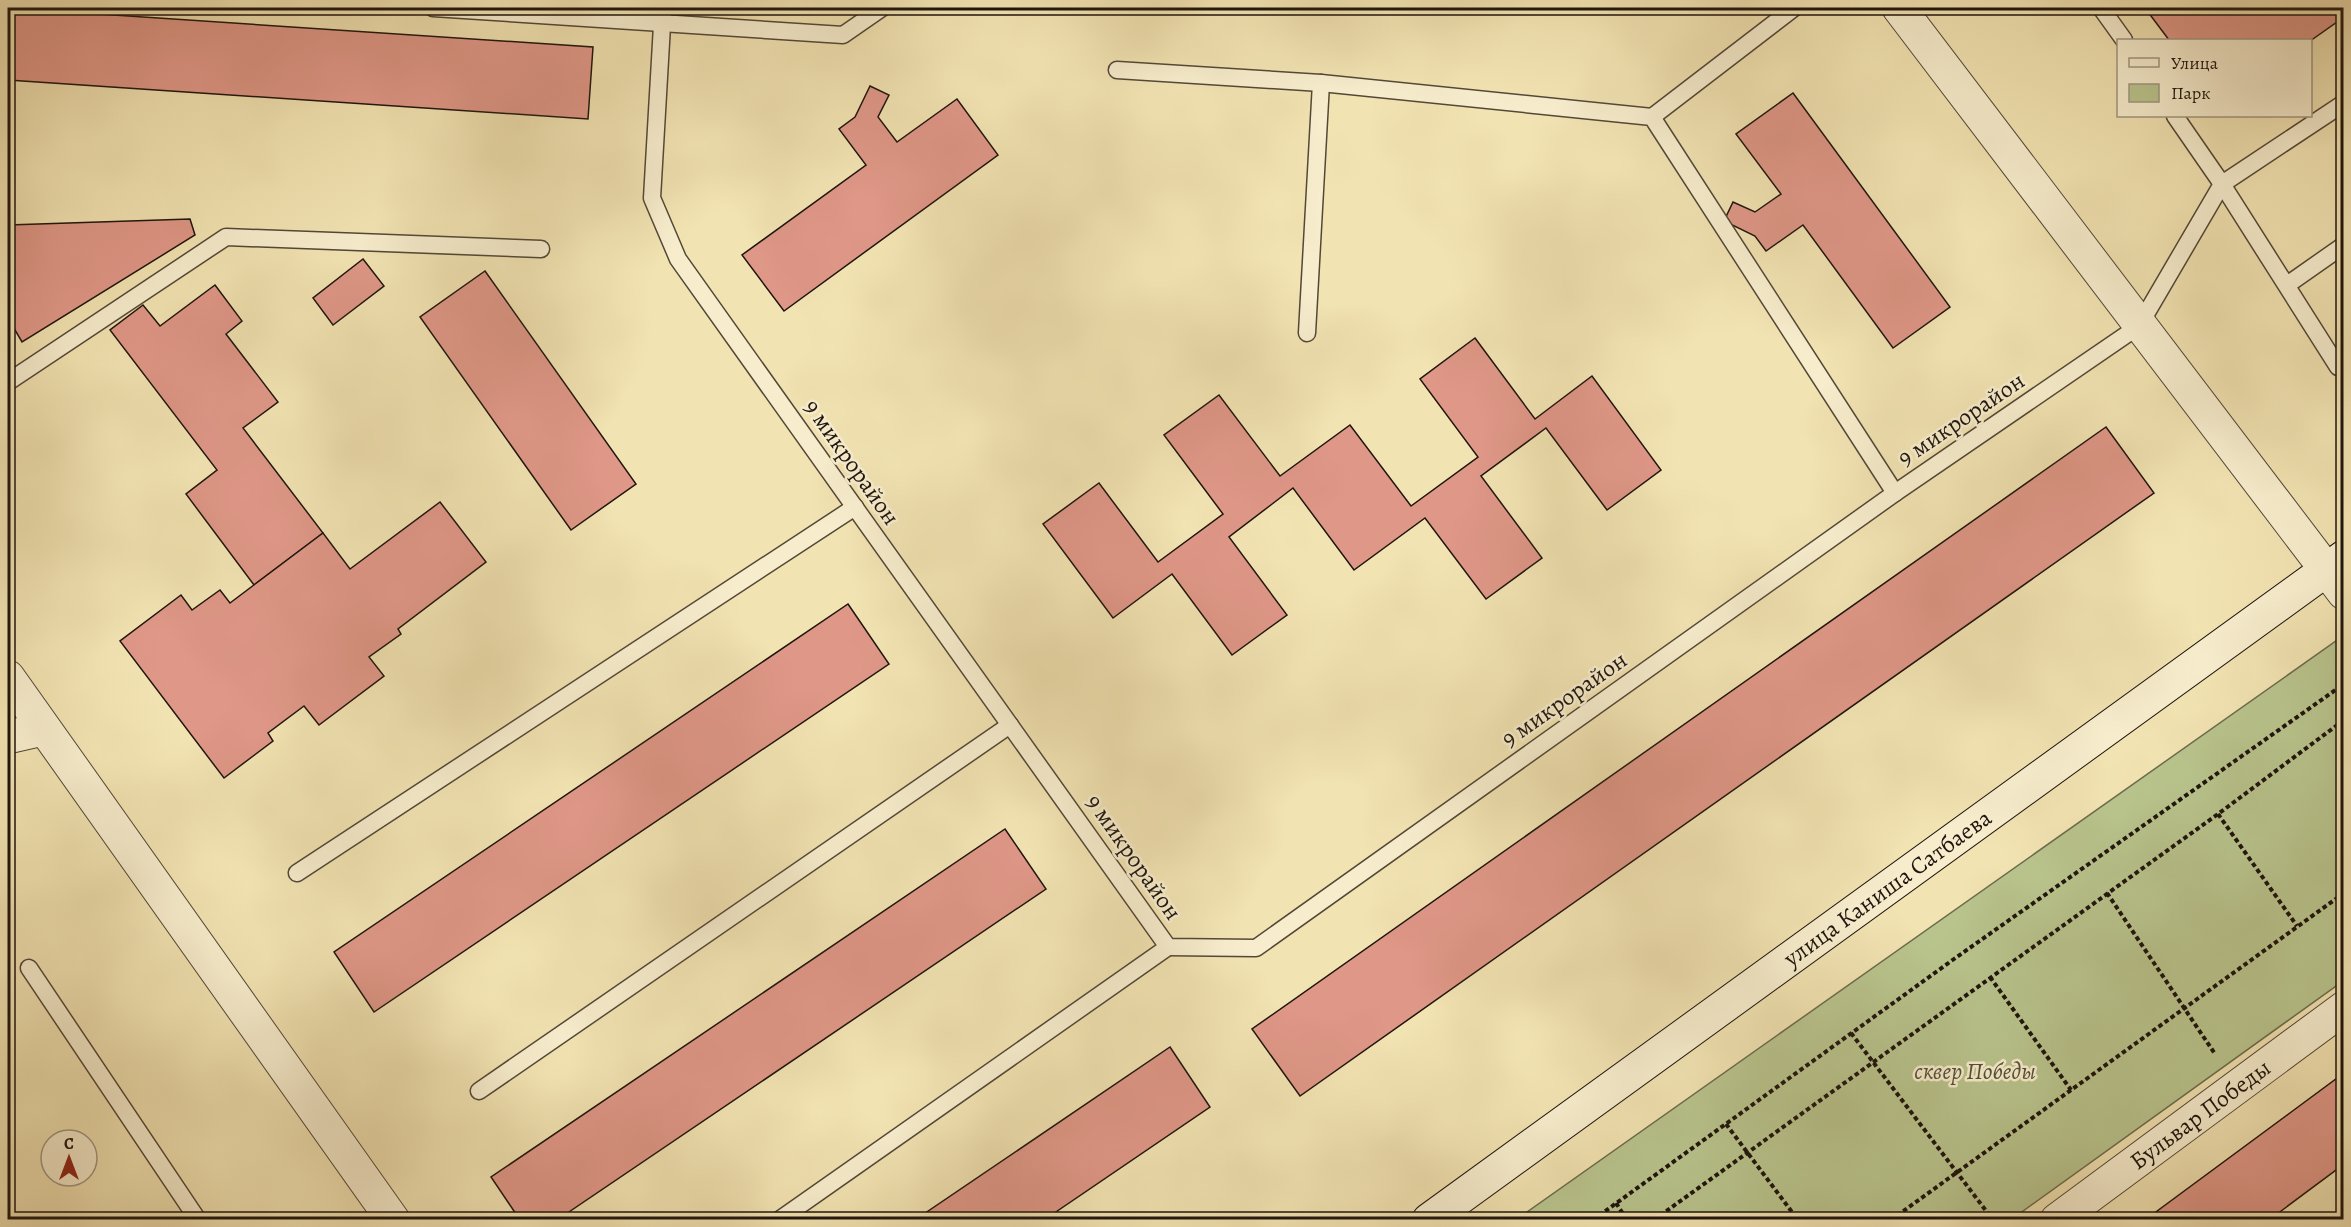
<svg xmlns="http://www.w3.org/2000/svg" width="2351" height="1227" font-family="Alegreya,serif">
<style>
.green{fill:#b9c48d;stroke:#6c6c4e;stroke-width:1.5}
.building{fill:#df9787;stroke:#1e150e;stroke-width:1.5}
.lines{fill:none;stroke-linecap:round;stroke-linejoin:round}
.lane-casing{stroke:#534837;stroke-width:19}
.street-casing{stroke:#534837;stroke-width:35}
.secondary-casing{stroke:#1e150e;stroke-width:35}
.path{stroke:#1e150e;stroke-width:4;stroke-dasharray:4.5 3;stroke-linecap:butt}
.lane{stroke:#f7edcd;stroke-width:16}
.street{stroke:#f7edcd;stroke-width:33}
.secondary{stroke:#f7edcd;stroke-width:33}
.labels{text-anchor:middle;stroke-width:5;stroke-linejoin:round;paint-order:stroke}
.street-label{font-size:24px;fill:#1e150e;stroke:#f7edcd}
.park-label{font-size:24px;font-style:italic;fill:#54523a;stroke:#f7edcd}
</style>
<rect width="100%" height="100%" fill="#f2e3b2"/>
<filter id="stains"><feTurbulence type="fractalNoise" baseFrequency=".00333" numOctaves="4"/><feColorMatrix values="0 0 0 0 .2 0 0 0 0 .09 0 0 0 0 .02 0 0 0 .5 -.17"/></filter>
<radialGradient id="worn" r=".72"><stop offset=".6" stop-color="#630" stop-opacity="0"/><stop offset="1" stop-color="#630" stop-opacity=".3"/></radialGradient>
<polygon class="green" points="2343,636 2343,981 2012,1219 1517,1219"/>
<g class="building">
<polygon points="8,8 593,47 588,119 8,80"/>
<polygon points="1541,8 1675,8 1675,13"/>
<polygon points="2145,8 2344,8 2344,17 2310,41 2169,40"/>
<polygon points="870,86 889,95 878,117 897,142 957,99 998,155 784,311 742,255 866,165 839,129 855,117"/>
<polygon points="1793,93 1950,307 1893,348 1803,225 1766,251 1755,236 1724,221 1733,202 1755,212 1781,194 1736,134"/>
<polygon points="190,219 195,235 22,342 8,318 8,225"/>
<polygon points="363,259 384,286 333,325 313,298"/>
<polygon points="485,271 636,484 571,530 420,317"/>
<polygon points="215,285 242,321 226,334 278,402 243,428 323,533 254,585 186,494 217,470 110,330 143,305 160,326"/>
<polygon points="1475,338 1535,419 1592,376 1661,470 1607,510 1546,428 1481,476 1542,558 1486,599 1425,518 1354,570 1293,488 1229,537 1287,615 1232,655 1172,574 1113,618 1043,524 1099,483 1158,562 1223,514 1164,435 1219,395 1280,476 1350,425 1411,506 1478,457 1420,379"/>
<polygon points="2106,427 2154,493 1300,1096 1252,1029"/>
<polygon points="440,502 486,562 398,629 401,634 369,657 384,676 319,725 304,706 268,733 273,741 224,778 120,641 181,595 192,610 220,590 230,603 323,533 350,569"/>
<polygon points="848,604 889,664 374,1012 334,952"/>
<polygon points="1005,829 1046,889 557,1220 520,1220 491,1177"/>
<polygon points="1170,1047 1210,1107 1044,1220 915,1220"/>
<polygon points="2344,1073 2344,1164 2269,1220 2145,1220"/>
</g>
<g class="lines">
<defs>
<g id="lane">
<polyline points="433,8 843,35 882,8"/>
<polyline points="663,8 652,198 678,259 1168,947 1256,948 1895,493 2139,326 2222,184 2175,116"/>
<polyline points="2101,8 2124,40"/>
<polyline points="1117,70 1321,83 1652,117 1895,493"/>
<polyline points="2344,103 2222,184 2338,367 2344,364"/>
<polyline points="1652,117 1794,8"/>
<polyline points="2287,285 2344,245"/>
<polyline points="1307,333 1321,83"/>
<polyline points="8,382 226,237 541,249"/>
<polyline points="297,873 855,507"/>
<polyline points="29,968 198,1220"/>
<polyline points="479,1091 1010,725"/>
<polyline points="779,1220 1168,947"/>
</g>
<g id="street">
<polyline points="1899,8 2344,593"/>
<polyline points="8,677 393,1220"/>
<polyline points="8,737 43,729"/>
<path id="s1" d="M2057,1220L2344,1008"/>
</g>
<g id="secondary">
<path id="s2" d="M1429,1220L2344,557"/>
</g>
</defs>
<use href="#lane" class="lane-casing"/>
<use href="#street" class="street-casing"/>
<use href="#secondary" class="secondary-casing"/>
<g class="path">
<polyline points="2218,814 2297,926"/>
<polyline points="2107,893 2215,1054"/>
<polyline points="1990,977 2071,1090"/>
<polyline points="1851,1033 1993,1220"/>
<polyline points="1726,1124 1798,1220"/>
<polyline points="1616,1203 1627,1220"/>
<polyline points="1593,1220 1954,959 2344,684"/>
<polyline points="1654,1220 2218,814 2344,720"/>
<polyline points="1891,1220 2344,893"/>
</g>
<use href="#lane" class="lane"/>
<use href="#street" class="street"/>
<use href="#secondary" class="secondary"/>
</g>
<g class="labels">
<g class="street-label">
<text transform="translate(1961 419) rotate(-34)" y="8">9 микрорайон</text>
<text transform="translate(852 462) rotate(55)" y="8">9 микрорайон</text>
<text transform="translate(1564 699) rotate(-35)" y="8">9 микрорайон</text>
<text transform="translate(1134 857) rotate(55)" y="8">9 микрорайон</text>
<text dy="8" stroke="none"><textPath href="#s2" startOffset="566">улица Каниша Сатбаева</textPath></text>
<text dy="8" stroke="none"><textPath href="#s1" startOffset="178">Бульвар Победы</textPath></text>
</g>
<g class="park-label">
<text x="1975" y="1079">сквер Победы</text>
</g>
</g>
<rect width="2351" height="1227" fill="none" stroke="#f2e3b2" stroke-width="30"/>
<rect x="9" y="9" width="2333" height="1209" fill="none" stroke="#1e150e" stroke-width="3"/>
<rect x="15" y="15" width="2321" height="1197" fill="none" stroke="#1e150e" stroke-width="1.5"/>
<rect x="2117" y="39" width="195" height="78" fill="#f7edcd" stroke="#a09781" stroke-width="1.5"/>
<rect x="2129" y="58" width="30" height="9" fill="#f7edcd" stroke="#a09781" stroke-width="1.5"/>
<text x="2171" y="69" font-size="18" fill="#1e150e">Улица</text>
<rect x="2129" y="84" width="30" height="18" fill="#b9c48d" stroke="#a09781" stroke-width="1.5"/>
<text x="2171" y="99" font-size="18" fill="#1e150e">Парк</text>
<g transform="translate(69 1158)"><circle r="28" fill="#f7edcd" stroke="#a09781" stroke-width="1.5"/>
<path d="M0-4.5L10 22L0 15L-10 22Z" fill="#8f2418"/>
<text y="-9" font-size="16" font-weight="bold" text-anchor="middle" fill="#1e150e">С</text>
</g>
<rect width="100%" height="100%" filter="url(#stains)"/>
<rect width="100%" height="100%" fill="url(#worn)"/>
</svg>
